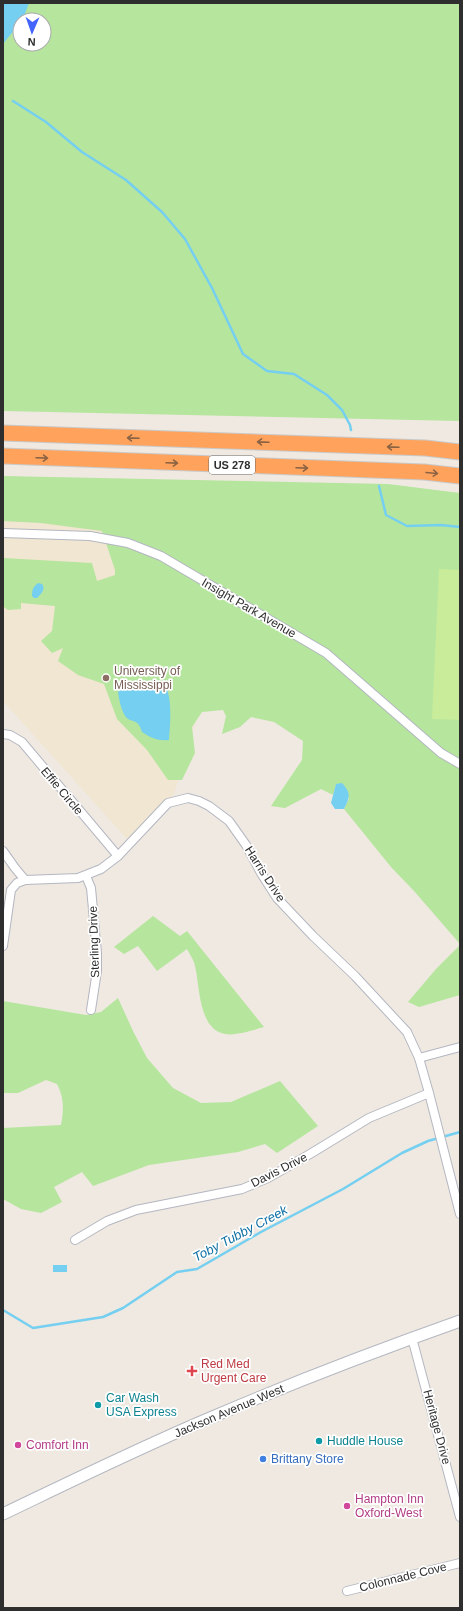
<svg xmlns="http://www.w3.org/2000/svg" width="463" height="1611" font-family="Arial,sans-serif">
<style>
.education{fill:#f0e6d1}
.green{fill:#b6e59e;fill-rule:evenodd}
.pitch{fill:#c9ec9a}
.water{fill:#75cff0}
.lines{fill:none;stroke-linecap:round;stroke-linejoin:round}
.stream{stroke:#75cff0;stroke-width:2.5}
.street-casing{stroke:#b4b7c1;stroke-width:10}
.secondary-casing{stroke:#b4b7c1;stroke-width:13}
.highway-casing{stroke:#c9c9c9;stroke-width:17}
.street{stroke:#fff;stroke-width:8}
.secondary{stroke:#fff;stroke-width:11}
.highway{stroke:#ffa35c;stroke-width:15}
.oneway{stroke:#8c6343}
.education-dot{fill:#8d6e63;stroke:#fff;stroke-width:1.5}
.health-dot{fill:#e0444e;stroke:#fff;stroke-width:1.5}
.culture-dot{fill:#0f9aa8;stroke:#fff;stroke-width:1.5}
.hotel-dot{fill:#d1479c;stroke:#fff;stroke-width:1.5}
.shop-dot{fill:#3f7fe0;stroke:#fff;stroke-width:1.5}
.labels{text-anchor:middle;stroke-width:3.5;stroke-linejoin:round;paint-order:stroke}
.shield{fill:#fff;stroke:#6d6d6d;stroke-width:1}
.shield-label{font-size:11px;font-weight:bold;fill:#2e2e2e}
.street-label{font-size:12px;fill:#2e2e2e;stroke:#fff}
.education-label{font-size:12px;fill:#785e54;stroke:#fff;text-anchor:start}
.health-label{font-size:12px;fill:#be3a42;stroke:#fff;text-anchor:start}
.culture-label{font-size:12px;fill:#0d838f;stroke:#fff;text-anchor:start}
.hotel-label{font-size:12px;fill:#b23c85;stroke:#fff;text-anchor:start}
.shop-label{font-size:12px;fill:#366cbe;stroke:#fff;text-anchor:start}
.water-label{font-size:13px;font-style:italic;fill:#0d6fa3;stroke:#fff}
</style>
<rect width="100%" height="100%" fill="#efe9e1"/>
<polygon class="education" points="3,493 440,503 230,607 174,794 127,839 3,701"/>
<g class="green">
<path d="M3,3H460V421L3,411ZM20,20H44V44H20Z"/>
<polygon points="3,476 388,484 460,493 460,944 414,891 391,867 344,809 349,798 336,785 333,795 321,789 285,808 271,806 302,760 303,741 274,722 251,717 240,727 222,734 226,716 223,710 202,712 192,727 195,753 182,780 168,780 147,750 117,719 104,684 78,675 58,661 63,648 52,653 41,641 52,631 55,606 21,603 21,609 8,610 4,607 3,558 92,563 97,581 115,575 115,570 102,531 41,523 3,521"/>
<path d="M153,916L180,936L187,931L264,1027C253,1030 237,1036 225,1034C198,1029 200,986 195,966C194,960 190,955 187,949L157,971L138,946L124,954L114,947Z"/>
<polygon points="460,945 460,995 419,1007 408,1002 436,969"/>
<path d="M118,998L133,1031L147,1058L173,1088L201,1103L231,1102L280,1081L318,1126L277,1153L265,1144L238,1152L149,1165L93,1186L82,1172L54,1187L62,1202L41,1213L21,1209L3,1199V1128L61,1125C64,1110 64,1097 57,1084L46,1080L18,1093H3V1001L86,1015L101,1012Z"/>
</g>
<polygon class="pitch" points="439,569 460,570 460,720 432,719"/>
<g class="water">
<polygon points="3,3 29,3 23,19 20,20 20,23 3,44"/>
<path d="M38,583L42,584C46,589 41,594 37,598H34L32,596C32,590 33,587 38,583Z"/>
<path d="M149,681C152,681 158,680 161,682C174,688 170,728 169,740C158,741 151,738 142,732C138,717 131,724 125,716C121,709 119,700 118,692C128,684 136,682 149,681Z"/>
<path d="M342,783C351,793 350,797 344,809H335L331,803L336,784Z"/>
<rect x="53" y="1265" width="14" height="7"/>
</g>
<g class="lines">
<g class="stream">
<polyline points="13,101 46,122 82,152 126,180 162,212 185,239 212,288 243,354 267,371 294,374 327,395 342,410 350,425 351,430"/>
<polyline points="379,486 386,515 407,526 441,525 460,527"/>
<polyline points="3,1310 33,1328 103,1317 123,1308 177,1272 197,1269 261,1232 343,1189 402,1153 428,1141 460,1132"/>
</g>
<defs>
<g id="street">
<polyline points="3,533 90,536 128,543 161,556 326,653 441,753 460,764"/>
<polyline points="3,734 10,735 22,742 118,856"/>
<polyline points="3,851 15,868 25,880"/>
<polyline points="86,876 91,888 97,953 97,971 91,1010"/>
<polyline points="3,946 11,890 17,883 25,880 78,878 101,869 118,856 168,803 188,798 199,801 209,806 229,821 246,845 261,873 277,898 313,936 355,976 407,1032 419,1058 429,1093 460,1214"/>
<polyline points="419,1058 460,1047"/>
<polyline points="75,1240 107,1221 136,1210 242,1189 268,1178 310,1154 369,1118 429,1093"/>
<polyline points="412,1338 460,1517"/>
<polyline points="347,1591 460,1563"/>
</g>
<path id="secondary" d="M3,1514C74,1480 145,1445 217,1415C297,1381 378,1350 460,1321"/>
<g id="highway">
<polyline points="3,433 425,448 460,452"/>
<polyline points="3,456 424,472 460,476"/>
</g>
</defs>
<use href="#street" class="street-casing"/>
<use href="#secondary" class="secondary-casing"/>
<use href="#highway" class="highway-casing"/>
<use href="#street" class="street"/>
<use href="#secondary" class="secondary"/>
<use href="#highway" class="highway"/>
</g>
<defs><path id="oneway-shaft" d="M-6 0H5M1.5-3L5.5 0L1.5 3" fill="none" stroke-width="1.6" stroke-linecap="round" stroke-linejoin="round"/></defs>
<g class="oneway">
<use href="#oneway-shaft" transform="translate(133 438) rotate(-178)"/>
<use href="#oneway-shaft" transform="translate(263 442) rotate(-178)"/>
<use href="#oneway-shaft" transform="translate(393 447) rotate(-178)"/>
<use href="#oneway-shaft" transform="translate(42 458) rotate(2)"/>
<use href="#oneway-shaft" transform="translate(172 463) rotate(2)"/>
<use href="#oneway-shaft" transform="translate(302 468) rotate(2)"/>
<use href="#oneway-shaft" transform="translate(432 473) rotate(5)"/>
</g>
<circle class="education-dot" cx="106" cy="678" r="4"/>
<path class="health-dot" d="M190 1365h4v4h4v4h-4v4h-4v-4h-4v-4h4z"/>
<g class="culture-dot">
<circle cx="98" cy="1405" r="4"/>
<circle cx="319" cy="1441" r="4"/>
</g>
<g class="hotel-dot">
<circle cx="18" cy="1445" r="4"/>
<circle cx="347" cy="1506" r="4"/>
</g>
<circle class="shop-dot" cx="263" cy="1459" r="4"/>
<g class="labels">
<rect class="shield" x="209" y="456" width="46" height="18" rx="3"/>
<g class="shield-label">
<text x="232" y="469">US 278</text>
</g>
<g class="street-label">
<text transform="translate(249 608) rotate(30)" y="4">Insight Park Avenue</text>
<text transform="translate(62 791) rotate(50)" y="4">Effie Circle</text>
<text transform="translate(265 874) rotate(57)" y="4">Harris Drive</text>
<text transform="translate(94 942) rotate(-92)" y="4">Sterling Drive</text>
<text transform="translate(279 1170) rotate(-27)" y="4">Davis Drive</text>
<text transform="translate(229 1411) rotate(-23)" y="4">Jackson Avenue West</text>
<text transform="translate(437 1427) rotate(75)" y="4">Heritage Drive</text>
<text transform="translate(403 1577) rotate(-14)" y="4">Colonnade Cove</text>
</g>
<g class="education-label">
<text x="114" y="675">University of<tspan x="114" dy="14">Mississippi</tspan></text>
</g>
<g class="health-label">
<text x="201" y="1368">Red Med<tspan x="201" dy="14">Urgent Care</tspan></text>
</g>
<g class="culture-label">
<text x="106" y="1402">Car Wash<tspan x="106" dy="14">USA Express</tspan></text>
<text x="327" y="1445">Huddle House</text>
</g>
<g class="hotel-label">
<text x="26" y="1449">Comfort Inn</text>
<text x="355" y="1503">Hampton Inn<tspan x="355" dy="14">Oxford-West</tspan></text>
</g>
<g class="shop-label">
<text x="271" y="1463">Brittany Store</text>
</g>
<g class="water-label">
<text transform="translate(240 1233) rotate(-28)" y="5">Toby Tubby Creek</text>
</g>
</g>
<rect width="463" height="1611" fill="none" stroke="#2e2e2e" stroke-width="8"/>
<g transform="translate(32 32) rotate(182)"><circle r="19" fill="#ffffff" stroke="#ababab"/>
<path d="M0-3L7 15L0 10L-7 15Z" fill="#4264fb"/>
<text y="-6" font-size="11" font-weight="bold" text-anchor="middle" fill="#2e2e2e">N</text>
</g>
</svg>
